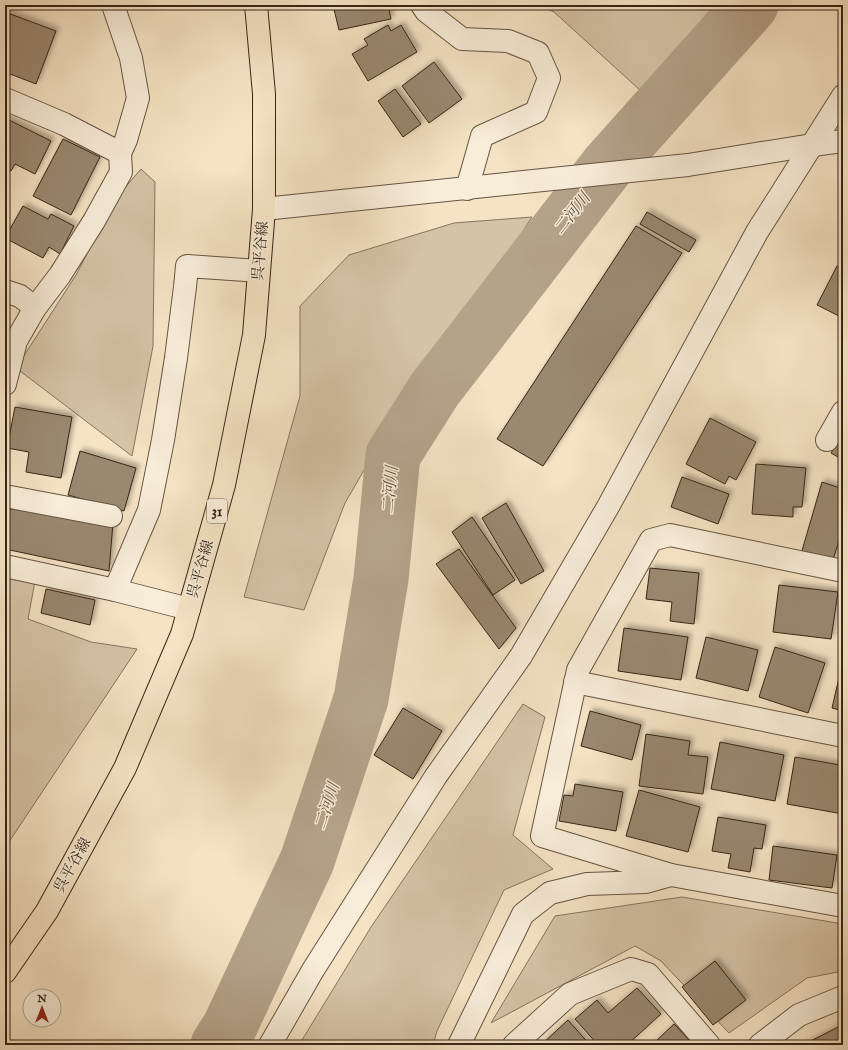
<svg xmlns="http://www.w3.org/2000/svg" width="848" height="1050" font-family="'IM FELL English','Noto Serif JP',serif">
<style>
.green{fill:#d5c3a6;stroke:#86745e}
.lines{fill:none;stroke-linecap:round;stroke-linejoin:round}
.river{stroke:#b4a289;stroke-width:55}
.building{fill:#9a8870;stroke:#372516;filter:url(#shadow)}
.minor-casing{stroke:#665442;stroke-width:24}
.major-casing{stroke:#372516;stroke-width:24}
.minor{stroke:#f8edd9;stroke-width:22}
.major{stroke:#f5e3c4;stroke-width:22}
.labels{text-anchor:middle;stroke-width:3;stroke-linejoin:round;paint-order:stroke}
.shield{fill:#f8edd9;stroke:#716150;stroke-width:1}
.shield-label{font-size:14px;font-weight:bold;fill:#372516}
.street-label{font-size:15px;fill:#372516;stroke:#f8edd9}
.water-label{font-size:16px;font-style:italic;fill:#63513e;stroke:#f8edd9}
</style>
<defs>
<filter id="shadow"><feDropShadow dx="3.5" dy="-3.5" stdDeviation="2" flood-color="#0004"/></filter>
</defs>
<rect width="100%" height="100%" fill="#f5e3c4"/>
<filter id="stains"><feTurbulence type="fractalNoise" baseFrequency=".005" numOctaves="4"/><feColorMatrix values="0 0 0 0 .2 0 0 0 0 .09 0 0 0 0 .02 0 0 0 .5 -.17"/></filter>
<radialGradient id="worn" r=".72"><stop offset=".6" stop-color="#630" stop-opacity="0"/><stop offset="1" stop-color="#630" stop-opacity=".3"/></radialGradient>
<g class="green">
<polygon points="537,5 729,5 641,91 554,12"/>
<polygon points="141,169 155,182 153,346 132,456 16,368 76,275 116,198"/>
<polygon points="532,217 470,313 407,396 345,503 304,610 244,597 300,396 300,306 349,255 454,223"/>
<polygon points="5,572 35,581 28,619 91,642 137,649 5,848"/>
<polygon points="523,704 545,717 513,835 553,869 504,890 437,1031 433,1045 299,1045 371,927"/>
<polygon points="682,897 843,924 843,971 807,978 729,1033 661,961 635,946 491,1023 555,916"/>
</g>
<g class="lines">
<polyline class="river" points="218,1045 230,1026 307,861 361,699 381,579 393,455 435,389 608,165 751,5"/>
</g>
<g class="building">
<polygon points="333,5 388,5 391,19 339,30"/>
<polygon points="5,12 56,31 36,84 5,72"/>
<polygon points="388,25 391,31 401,25 417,52 368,81 352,54 368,45 364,39"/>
<polygon points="434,62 462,99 429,123 402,86"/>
<polygon points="395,89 421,124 403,137 378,101"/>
<polygon points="5,118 51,141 35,174 15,164 11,171 5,168"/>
<polygon points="63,139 100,157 71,215 33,196"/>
<polygon points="23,206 48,219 51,214 74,226 60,254 49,247 43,258 5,238"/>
<polygon points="647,212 696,240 689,252 640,224"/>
<polygon points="636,226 682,253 543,466 497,439"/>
<polygon points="837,266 843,269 843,318 817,305"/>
<polygon points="15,407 72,417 61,478 26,472 29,452 7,448"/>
<polygon points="710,418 756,442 736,480 729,476 725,484 686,464"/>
<polygon points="843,433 843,460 831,453"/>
<polygon points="80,451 136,468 124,511 68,495"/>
<polygon points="756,464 806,468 802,507 793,507 793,517 752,514"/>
<polygon points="682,477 729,494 718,524 671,507"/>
<polygon points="822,482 843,489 843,535 841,534 832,563 801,554"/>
<polygon points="506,503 544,571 521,584 482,518"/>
<polygon points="5,508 113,523 109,571 5,549"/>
<polygon points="472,517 515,580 493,595 452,532"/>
<polygon points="459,549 516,628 499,649 436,564"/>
<polygon points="650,568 699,573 694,624 670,621 672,602 646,599"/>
<polygon points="779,585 838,592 831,639 773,632"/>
<polygon points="46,589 95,600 90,625 41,613"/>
<polygon points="624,628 688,637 681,680 618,671"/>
<polygon points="706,637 758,650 748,691 696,678"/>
<polygon points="775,647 825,663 808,713 759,697"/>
<polygon points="842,665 843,665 843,711 832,708"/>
<polygon points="403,708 442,731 413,779 374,755"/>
<polygon points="590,711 641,725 632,760 581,746"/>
<polygon points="646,734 690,741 688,755 708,757 703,794 639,786"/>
<polygon points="720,742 784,755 775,801 711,789"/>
<polygon points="795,757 840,765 838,775 843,776 843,814 787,804"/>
<polygon points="575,784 623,792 616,831 559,821 564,795 573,796"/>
<polygon points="639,790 700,807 688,852 626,836"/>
<polygon points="718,817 766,825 762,849 754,848 750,872 728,868 731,854 712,851"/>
<polygon points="773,846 837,855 832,888 769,880"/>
<polygon points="715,961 746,1000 713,1025 682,987"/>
<polygon points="637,988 661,1014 627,1045 598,1045 575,1019 597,1000 608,1013"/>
<polygon points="568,1020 590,1045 541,1045"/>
<polygon points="674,1024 692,1043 690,1045 652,1045"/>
<polygon points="840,1026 843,1032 843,1045 803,1045"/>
</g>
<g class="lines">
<defs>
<g id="minor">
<polyline points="422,5 426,11 462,39 508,41 538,53 549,78 536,112 482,136 467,189"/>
<polyline points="5,99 64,124 120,153 126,140 138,98 131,58 113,5"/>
<polyline points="264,209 688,165 812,145 843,141"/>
<polyline points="5,291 20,296 35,308"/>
<polyline points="5,384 16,341 35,308 60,275 94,221 121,172 120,153"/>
<polyline points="827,440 843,412"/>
<polyline points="5,496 111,516"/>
<polyline points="5,566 115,590 189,609"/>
<polyline points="843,571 670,535 651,540 578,670 542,836 671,875 843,906"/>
<polyline points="115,590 149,510 163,440 176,358 185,287 187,266 259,271"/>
<polyline points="575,682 843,736"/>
<polyline points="270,1045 313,970 436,776 521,656 609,505 757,232 843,96"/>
<polyline points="459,1045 523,914 550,893 587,884 646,882 671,875"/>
<polyline points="514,1045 570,994 631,969 648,974 709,1045"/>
<polyline points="760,1045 799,1015 843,997"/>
</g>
<polyline id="major" points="5,972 47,911 125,768 182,634 224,485 254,335 264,209 264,94 256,5"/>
</defs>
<use href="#minor" class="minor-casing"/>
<use href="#major" class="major-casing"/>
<use href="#minor" class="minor"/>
<use href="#major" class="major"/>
</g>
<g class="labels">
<rect class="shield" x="207" y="499" width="20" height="24" rx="3"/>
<g class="shield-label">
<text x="217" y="516">31</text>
</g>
<g class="street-label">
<text transform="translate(260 251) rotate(-85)" y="5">呉平谷線</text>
<text transform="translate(200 569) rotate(-74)" y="5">呉平谷線</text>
<text transform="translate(72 865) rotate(-61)" y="5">呉平谷線</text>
</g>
<g class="water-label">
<text transform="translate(571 213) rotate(-52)" y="6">二河川</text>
<text transform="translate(389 490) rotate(-85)" y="6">二河川</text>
<text transform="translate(326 806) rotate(-72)" y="6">二河川</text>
</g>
</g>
<rect width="848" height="1050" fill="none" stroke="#f5e3c4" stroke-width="20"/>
<rect x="6" y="6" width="836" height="1038" fill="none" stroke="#372516" stroke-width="2"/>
<rect x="10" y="10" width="828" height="1030" fill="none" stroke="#372516"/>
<g transform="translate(42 1008)"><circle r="19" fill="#f8edd9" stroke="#ab9d8b"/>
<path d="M0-3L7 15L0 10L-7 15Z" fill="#8f2418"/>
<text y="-6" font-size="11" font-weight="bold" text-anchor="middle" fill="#372516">N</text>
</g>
<rect width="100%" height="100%" filter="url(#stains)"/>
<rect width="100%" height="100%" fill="url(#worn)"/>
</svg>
